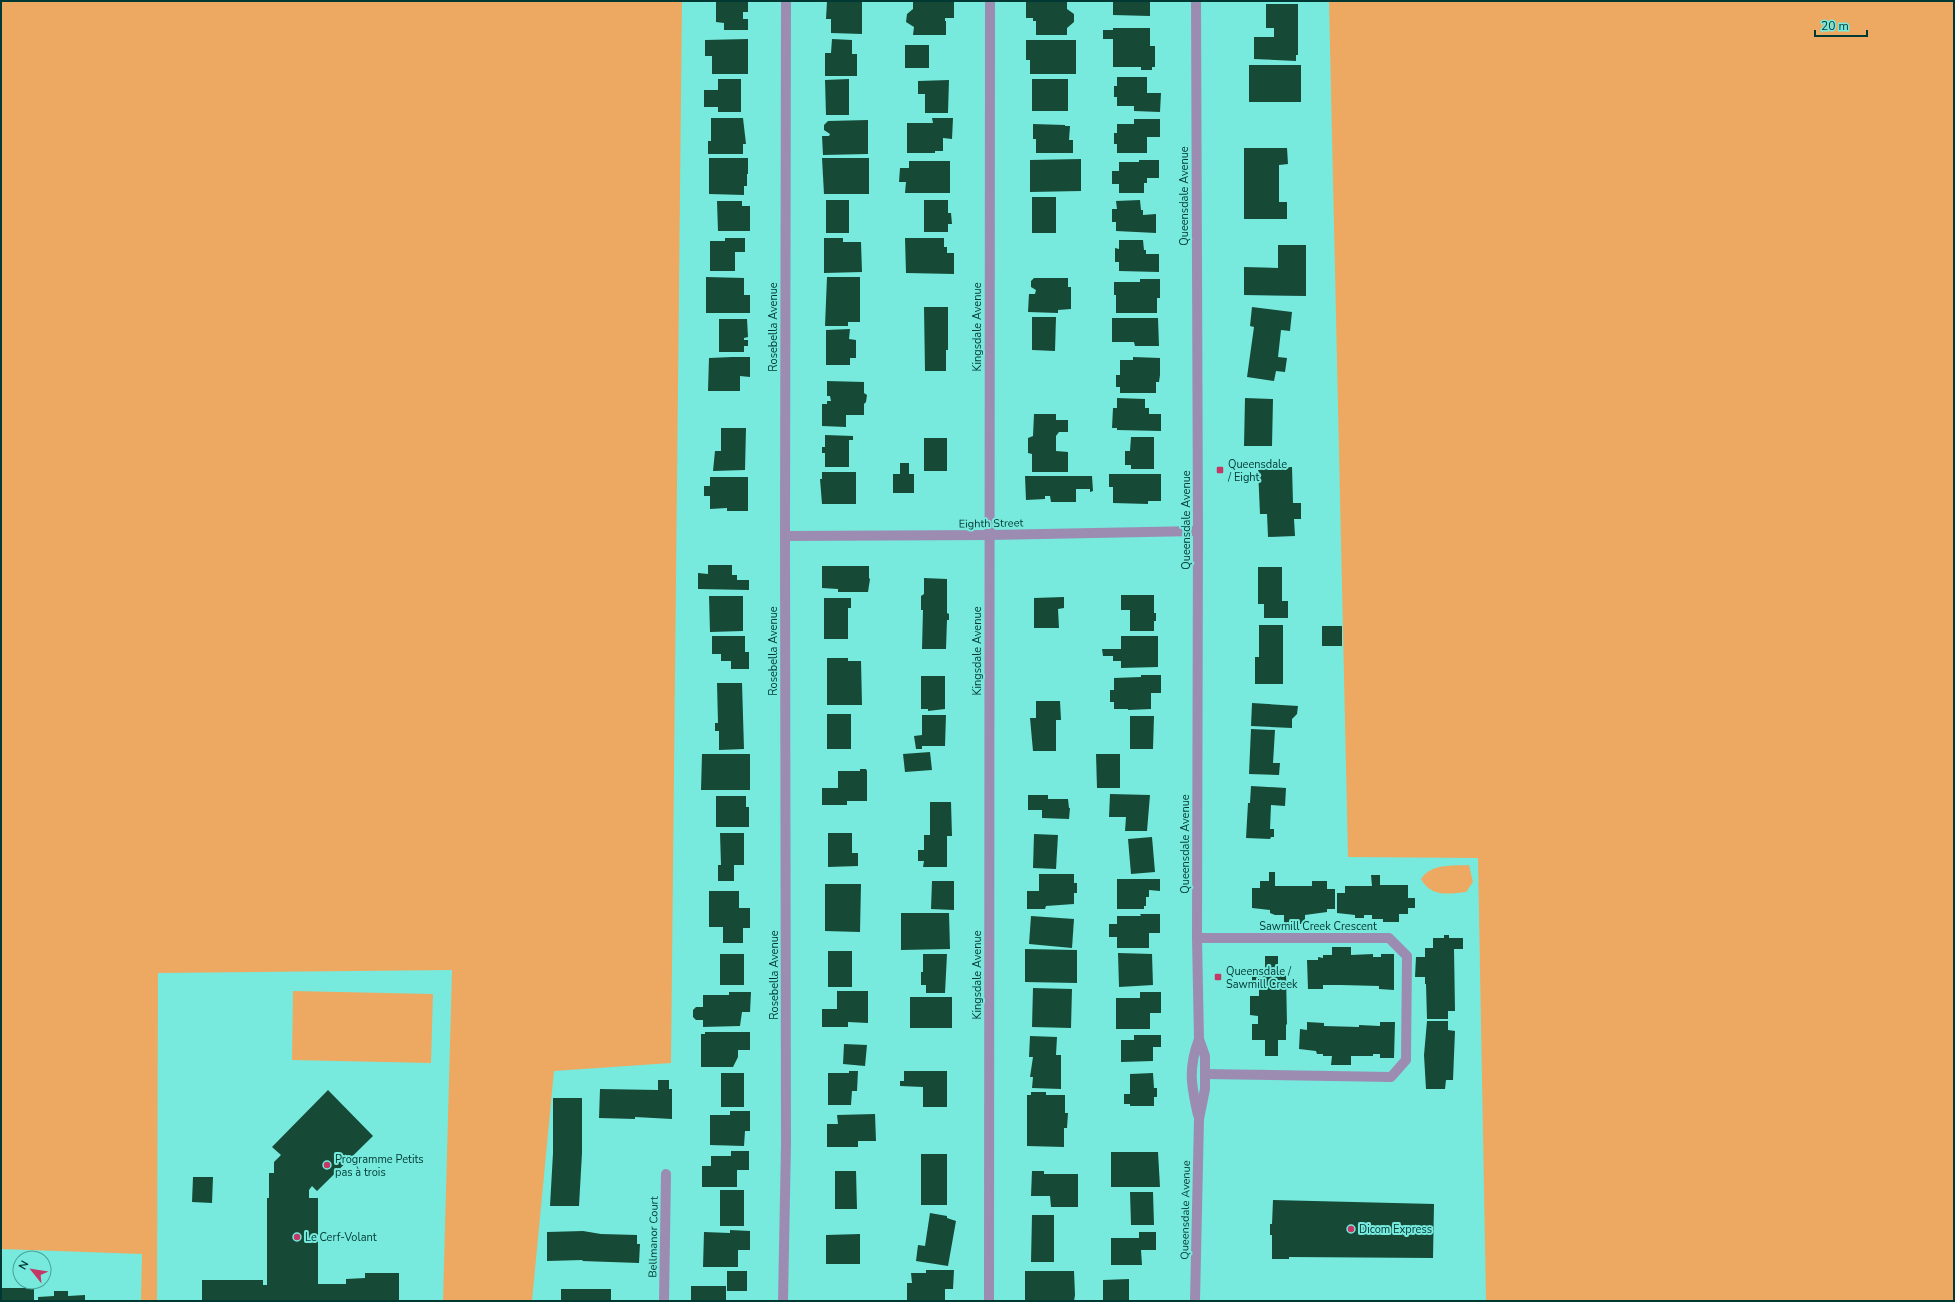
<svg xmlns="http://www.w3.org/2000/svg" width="1955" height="1302" font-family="'Nunito Sans',sans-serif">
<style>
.green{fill:#eda962}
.building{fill:#164a37}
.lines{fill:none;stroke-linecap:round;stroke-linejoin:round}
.minor{stroke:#9d8cb2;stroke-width:10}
.poi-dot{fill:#c53866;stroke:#77eadd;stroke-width:1.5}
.labels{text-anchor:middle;stroke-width:4;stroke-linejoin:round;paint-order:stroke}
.street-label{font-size:11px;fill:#003833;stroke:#77eadd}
.poi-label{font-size:11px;fill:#003833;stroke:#77eadd;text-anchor:start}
</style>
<rect width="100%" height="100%" fill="#77eadd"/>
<g class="green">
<polygon points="1,1 682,1 671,1063 554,1071 532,1301 443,1301 452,970 158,973 157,1301 141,1301 142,1254 1,1249"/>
<polygon points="1329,1 1954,1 1954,1301 1486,1301 1478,858 1348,857"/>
<path d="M1469,865L1473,882L1466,892C1448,894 1431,897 1421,879C1432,863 1452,866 1469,865Z"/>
<polygon points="293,991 433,994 431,1063 292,1060"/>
</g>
<g class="building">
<polygon points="716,1 748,1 748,12 743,12 743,19 748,19 748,30 724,30 724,23 716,22"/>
<polygon points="827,1 862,1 862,34 831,33 831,19 826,19"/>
<polygon points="913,1 954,1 954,18 945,18 945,21 946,21 946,35 913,35 914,27 906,22 907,14 913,9"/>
<polygon points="1026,1 1067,1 1067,9 1074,14 1074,22 1067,28 1067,35 1036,35 1036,21 1033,21 1033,18 1026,18"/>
<polygon points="1113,1 1150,1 1150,16 1113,15"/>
<polygon points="1266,4 1298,4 1298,55 1296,55 1296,61 1254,59 1254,37 1274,37 1274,28 1266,28"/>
<polygon points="1113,28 1150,28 1150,46 1155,46 1155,67 1152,67 1152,70 1141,70 1141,67 1113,67 1113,39 1103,39 1103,30 1113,30"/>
<polygon points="748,39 748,74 712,74 712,56 705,56 705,40"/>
<polygon points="832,39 852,40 852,54 857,54 857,76 825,76 825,53 831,53"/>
<polygon points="1026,40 1076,40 1076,74 1030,74 1030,60 1026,60"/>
<rect x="905" y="45" width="24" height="23"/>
<rect x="1249" y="65" width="52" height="37"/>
<polygon points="1117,77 1147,77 1147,93 1161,93 1160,112 1134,111 1134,106 1117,106 1117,97 1114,97 1114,86 1117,86"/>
<polygon points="718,79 741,79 741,112 718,112 718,107 704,107 704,90 718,90"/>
<polygon points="849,79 849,115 826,115 825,80"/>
<rect x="1032" y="79" width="36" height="32"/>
<polygon points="949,80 948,113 925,113 925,94 918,94 918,81"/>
<polygon points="711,118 743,118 746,144 743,144 743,154 708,154 708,141 711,141"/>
<polygon points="932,118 953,118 952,139 943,138 943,151 935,151 935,153 907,153 907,123 933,123"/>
<polygon points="1134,119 1160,119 1160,137 1147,137 1147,153 1117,153 1117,144 1114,144 1114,133 1117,133 1117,124 1134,124"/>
<polygon points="868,120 868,154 823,155 822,136 829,136 830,134 824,130 824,125 828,121"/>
<polygon points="1033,124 1065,125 1065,126 1070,126 1069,140 1073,140 1073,153 1036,153 1036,139 1033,139"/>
<polygon points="1244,148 1287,148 1288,164 1279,165 1279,202 1287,202 1287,219 1244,219"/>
<polygon points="709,158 748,158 748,174 744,174 747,174 747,186 744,186 744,195 709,194"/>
<polygon points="822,158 869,158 869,194 824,194"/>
<polygon points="1081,159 1081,191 1030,192 1030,160"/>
<polygon points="1139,160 1159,160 1159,178 1147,178 1147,183 1144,183 1144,193 1119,193 1119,184 1112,184 1112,171 1119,171 1119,162 1139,162"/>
<polygon points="909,161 950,161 950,193 905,193 906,182 899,182 900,168 909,168"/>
<rect x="1032" y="197" width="24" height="36"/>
<rect x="826" y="200" width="23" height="33"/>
<polygon points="924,200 948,200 948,213 951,213 952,224 948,224 948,232 924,232"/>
<polygon points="1140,200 1141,210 1143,210 1143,215 1156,214 1156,233 1116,231 1116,222 1112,222 1112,209 1117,209 1116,201"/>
<polygon points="717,201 742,201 742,206 750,206 750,231 718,231"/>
<polygon points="725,238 745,238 745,252 735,252 735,271 710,271 710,241 725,241"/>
<polygon points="824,238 843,238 843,242 861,242 862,272 824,273"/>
<polygon points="905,238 944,238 944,247 947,247 947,253 954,253 954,274 906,273"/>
<polygon points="1119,240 1143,240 1144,250 1146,250 1146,254 1159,254 1159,272 1119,271 1119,262 1115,262 1115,248 1119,249"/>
<polygon points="1278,245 1306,245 1306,296 1244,295 1244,267 1278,268"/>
<polygon points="706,277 744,278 744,295 750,295 750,313 706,313"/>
<polygon points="827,277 860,277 860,322 848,322 848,326 825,326"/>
<polygon points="1034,278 1068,278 1068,287 1071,287 1071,309 1058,310 1058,313 1028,312 1029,294 1035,294 1036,290 1031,287 1031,281"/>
<polygon points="1140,279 1160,279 1160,298 1157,298 1157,313 1116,313 1116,295 1114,295 1114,282 1140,282"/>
<polygon points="924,307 948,307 948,350 946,350 946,371 925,371"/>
<polygon points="1252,307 1292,312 1290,331 1281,330 1278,357 1287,358 1285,372 1276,371 1274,381 1247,377 1254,327 1250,326"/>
<polygon points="1032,317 1056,317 1055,351 1032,350"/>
<polygon points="1112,318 1158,318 1159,346 1135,346 1134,342 1112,342"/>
<polygon points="719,319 747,319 748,337 744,338 744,340 748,340 748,346 744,346 744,352 719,352"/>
<polygon points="850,329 849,339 856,340 856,358 850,358 850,365 826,365 826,330"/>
<polygon points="732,357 750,357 750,377 740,376 740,391 708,391 709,358"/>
<polygon points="1133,357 1160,358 1160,375 1159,382 1156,382 1156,393 1120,393 1120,387 1116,387 1116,375 1120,375 1120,360 1133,360"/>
<polygon points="827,381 864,382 864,393 867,395 866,402 864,404 864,415 846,415 846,427 822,426 822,404 827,404 827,401 831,401 830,396 827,396"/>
<polygon points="1117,398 1145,399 1145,408 1149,408 1149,414 1161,414 1161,431 1117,430 1117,428 1112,428 1113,408 1117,408"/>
<polygon points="1245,398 1273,399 1272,446 1244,446"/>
<polygon points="1034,414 1056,414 1056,420 1068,420 1068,432 1059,432 1056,436 1056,451 1068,452 1068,472 1032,472 1032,454 1028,453 1028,438 1033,436"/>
<polygon points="721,428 746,428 745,470 713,471 715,451 721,451"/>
<polygon points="825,435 853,436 853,440 849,440 849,467 825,467 825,453 822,453 822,447 825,447"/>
<polygon points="1131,437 1154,437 1154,469 1131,469 1131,465 1125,465 1125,451 1130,451"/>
<rect x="924" y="438" width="23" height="33"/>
<polygon points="900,463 909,463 909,474 914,474 914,493 893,493 893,474 900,474"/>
<polygon points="1292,467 1293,503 1301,503 1301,519 1294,519 1295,536 1268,537 1267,514 1260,514 1258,468"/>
<polygon points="822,472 856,472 856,504 822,504 820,479 822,479"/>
<polygon points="1109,474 1161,474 1161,501 1148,501 1148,504 1113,503 1113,487 1109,487"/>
<polygon points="1025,476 1092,476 1093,491 1090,492 1090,489 1076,489 1076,502 1051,502 1050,496 1045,496 1045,499 1026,500"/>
<polygon points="710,477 748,477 748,511 727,511 727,508 710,509 710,496 704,496 704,486 710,486"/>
<polygon points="708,565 732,565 732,575 737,575 737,580 749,580 749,590 698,589 698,573 708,574"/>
<polygon points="822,566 869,566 869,578 870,579 868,592 838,592 838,589 822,588"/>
<polygon points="1258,567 1282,567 1282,601 1288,601 1288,618 1264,618 1264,604 1258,604"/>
<polygon points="924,578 947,579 947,613 949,614 949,620 947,620 946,649 922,649 923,610 921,610 921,596 924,594"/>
<polygon points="1121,595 1154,595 1154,613 1156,613 1156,621 1154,621 1154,631 1130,631 1130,610 1121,610"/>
<polygon points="709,596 743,596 743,631 710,632"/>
<polygon points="1064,597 1064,608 1058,609 1059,628 1034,628 1034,598"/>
<polygon points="824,598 851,598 851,608 848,608 848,639 824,639"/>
<polygon points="1259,625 1283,625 1283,684 1255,684 1255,657 1259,657"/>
<rect x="1322" y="626" width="20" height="20"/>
<polygon points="712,636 745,636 745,652 749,652 749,669 731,669 731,661 721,661 721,654 712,654"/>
<polygon points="1121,636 1158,636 1158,667 1121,668 1121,661 1113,661 1113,656 1103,656 1102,649 1121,649"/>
<polygon points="827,658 848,658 848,661 861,661 862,705 827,705"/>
<polygon points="1141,675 1161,675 1161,693 1151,693 1151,709 1128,710 1128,709 1114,709 1114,702 1110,702 1110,690 1114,690 1114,678 1141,677"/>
<polygon points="921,676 945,676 945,709 928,711 928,709 921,709"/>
<polygon points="717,683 742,683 744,749 719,750 719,731 715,731 715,723 718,723"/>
<polygon points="1036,701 1060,701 1061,720 1056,720 1056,751 1033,751 1030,718 1036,718"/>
<polygon points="1252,703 1298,706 1297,714 1292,719 1292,728 1251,726"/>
<rect x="827" y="714" width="24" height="35"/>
<polygon points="922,715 946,715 945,746 922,746 922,749 916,749 914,736 922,735"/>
<polygon points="1130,716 1154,716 1153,749 1130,749"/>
<polygon points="1251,729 1275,730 1273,763 1280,763 1279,775 1249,774"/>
<polygon points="930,752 932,770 905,772 903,754"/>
<polygon points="702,754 750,754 750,790 701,790"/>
<polygon points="1096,754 1120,754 1120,788 1097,788"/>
<polygon points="860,769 866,769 867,771 867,801 847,801 847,805 822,805 822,788 838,788 838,771 860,771"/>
<polygon points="1251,786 1286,788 1285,806 1271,805 1270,829 1274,829 1274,837 1271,837 1270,839 1246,838 1248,803 1250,803"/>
<polygon points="1110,794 1150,795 1147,831 1125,831 1126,817 1109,817"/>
<polygon points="1028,795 1048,795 1048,799 1068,799 1069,808 1070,808 1069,819 1042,818 1042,810 1028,810"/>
<polygon points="716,796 746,796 746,807 749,807 749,827 716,827"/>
<polygon points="930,802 951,802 952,836 947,836 947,867 923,867 924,861 918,861 918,850 924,850 924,835 930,835"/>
<polygon points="720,833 744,833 744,865 734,865 734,881 718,881 718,865 721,865"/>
<polygon points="828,833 852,833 852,853 858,853 858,866 828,867"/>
<polygon points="1034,834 1058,835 1056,869 1033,868"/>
<polygon points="1152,837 1155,872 1131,874 1128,839"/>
<polygon points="1269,872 1275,872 1275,886 1312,886 1312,881 1327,881 1327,889 1335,889 1335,909 1327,909 1327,912 1305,915 1305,924 1284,924 1284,915 1275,915 1270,913 1270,910 1252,908 1252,888 1260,888 1260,881 1269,881"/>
<polygon points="1039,874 1074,874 1074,883 1077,883 1077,893 1074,893 1074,904 1046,906 1045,909 1027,909 1027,891 1039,891"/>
<polygon points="1371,875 1380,875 1380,885 1408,885 1408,898 1415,898 1415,908 1408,908 1408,914 1399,914 1399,922 1383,922 1383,919 1372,919 1372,915 1364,915 1364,918 1355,918 1355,915 1337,913 1337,893 1345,893 1345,886 1372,886"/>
<polygon points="1117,879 1160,879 1160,891 1149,890 1149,897 1146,897 1146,906 1144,906 1144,909 1117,909"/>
<polygon points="932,881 954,881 954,910 931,909"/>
<polygon points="825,884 861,884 860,932 825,931"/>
<polygon points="709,891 739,891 739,908 750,908 750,928 743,928 743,943 723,943 723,927 709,927"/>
<polygon points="901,913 949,913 950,949 901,950"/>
<polygon points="1140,914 1160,914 1160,933 1149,933 1149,948 1117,948 1117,937 1109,937 1109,924 1117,924 1117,916 1141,916"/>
<polygon points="1031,916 1074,919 1072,948 1029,944"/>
<polygon points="1444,935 1449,935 1449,938 1463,938 1463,949 1454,949 1455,1011 1448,1011 1448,1019 1427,1019 1426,984 1425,984 1425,977 1415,977 1416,957 1425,957 1425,948 1433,948 1433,938 1444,938"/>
<polygon points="1332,947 1351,947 1351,955 1373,954 1373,957 1381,957 1381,954 1394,954 1394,990 1379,989 1379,986 1341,985 1323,985 1323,989 1308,989 1307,960 1318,960 1318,957 1323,958 1323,955 1332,955"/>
<polygon points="1025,949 1077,950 1077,983 1025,982"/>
<rect x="828" y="951" width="24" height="36"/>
<polygon points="1118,953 1152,954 1153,985 1119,987"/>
<rect x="720" y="954" width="24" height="31"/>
<polygon points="923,954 947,954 945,993 926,993 926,985 921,985 921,972 923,972"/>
<polygon points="1265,956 1278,956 1278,972 1286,972 1287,1025 1286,1024 1286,1040 1278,1040 1278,1056 1265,1056 1265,1040 1252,1040 1252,1024 1258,1024 1258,1016 1250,1015 1250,996 1259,996 1259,988 1252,988 1252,972 1265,972"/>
<polygon points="1033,988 1072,989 1071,1028 1032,1027"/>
<polygon points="837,991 868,991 868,1023 848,1022 848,1027 822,1027 822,1009 837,1009"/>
<polygon points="729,992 751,992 750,1012 742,1012 740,1026 703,1027 703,1020 696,1020 693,1017 693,1010 696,1007 703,1007 703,995 729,995"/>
<polygon points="1140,992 1161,992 1161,1013 1150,1013 1150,1029 1116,1029 1116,998 1140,998"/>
<rect x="910" y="997" width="42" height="31"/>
<polygon points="1427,1021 1448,1021 1448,1030 1455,1031 1453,1080 1446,1080 1445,1089 1426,1089 1424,1055"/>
<polygon points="1307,1022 1324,1023 1324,1026 1359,1027 1359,1025 1380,1026 1380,1022 1395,1022 1394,1058 1380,1058 1380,1054 1373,1054 1373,1056 1351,1056 1351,1065 1331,1065 1332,1056 1323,1056 1323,1054 1317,1054 1316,1051 1299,1049 1300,1029 1307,1030"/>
<polygon points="705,1032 750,1032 750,1050 738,1050 738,1057 733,1067 701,1067 701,1034 705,1034"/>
<polygon points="1134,1035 1161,1035 1161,1047 1153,1047 1153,1061 1121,1062 1121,1040 1134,1040"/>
<polygon points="1030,1036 1057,1037 1056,1055 1061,1055 1061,1089 1032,1088 1033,1077 1030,1077 1033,1057 1029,1057"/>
<polygon points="844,1044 867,1045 865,1066 843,1064"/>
<polygon points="849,1071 858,1071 857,1091 852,1091 851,1105 828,1105 828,1073 849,1073"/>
<polygon points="904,1071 947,1071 947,1107 923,1107 923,1087 900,1086 900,1081 904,1081"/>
<rect x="721" y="1073" width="23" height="34"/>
<polygon points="1153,1073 1154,1088 1157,1088 1157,1097 1154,1097 1154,1106 1130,1106 1130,1104 1124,1104 1124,1094 1130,1094 1130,1074"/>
<polygon points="658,1080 669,1080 669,1089 672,1089 672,1119 635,1117 635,1119 599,1118 600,1089 658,1090"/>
<polygon points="328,1090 373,1136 317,1191 312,1186 309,1190 309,1198 318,1198 318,1284 346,1284 346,1279 365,1278 365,1273 399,1273 399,1301 202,1301 202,1280 263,1280 263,1285 267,1285 267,1198 269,1198 269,1173 274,1173 274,1162 281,1155 272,1147"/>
<polygon points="1031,1092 1046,1092 1046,1095 1065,1095 1065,1113 1068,1113 1067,1128 1064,1128 1064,1147 1027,1146 1027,1095 1031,1095"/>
<polygon points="553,1098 582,1098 582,1153 579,1206 550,1206 553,1153"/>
<polygon points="730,1111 750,1111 750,1131 745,1131 744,1146 710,1145 710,1115 730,1115"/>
<polygon points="875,1114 876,1141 858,1141 858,1147 827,1147 827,1124 838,1124 837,1115"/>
<polygon points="731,1151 749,1151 749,1170 737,1170 737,1187 702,1187 702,1166 711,1166 711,1156 731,1156"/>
<polygon points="1111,1152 1158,1152 1160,1187 1111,1187"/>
<rect x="921" y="1154" width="26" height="51"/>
<polygon points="835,1171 856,1171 857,1209 835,1209"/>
<polygon points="1032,1171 1044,1171 1044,1174 1078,1174 1078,1207 1051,1207 1050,1196 1031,1196"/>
<polygon points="193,1177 213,1177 212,1203 192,1202"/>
<rect x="720" y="1190" width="24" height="36"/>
<polygon points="1130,1192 1153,1192 1154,1225 1131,1225"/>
<polygon points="1273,1200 1434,1204 1433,1258 1289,1257 1289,1259 1272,1259 1272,1235 1270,1235 1270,1224 1272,1224"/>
<polygon points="930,1213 947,1216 947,1218 956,1221 948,1266 916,1261 918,1245 925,1246"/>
<polygon points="1032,1215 1054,1215 1054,1262 1031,1262"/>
<polygon points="730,1230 750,1231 750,1250 738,1250 738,1267 703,1267 704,1232 730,1233"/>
<polygon points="583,1231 601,1234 637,1235 637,1244 640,1244 639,1263 582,1261 583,1260 547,1261 547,1232"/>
<polygon points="1139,1232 1156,1232 1156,1250 1141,1250 1142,1265 1111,1265 1111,1238 1139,1238"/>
<polygon points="860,1234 860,1264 826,1264 826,1235"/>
<polygon points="926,1270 954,1270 953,1289 945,1289 945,1301 907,1301 907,1283 912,1283 911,1273 926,1273"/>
<rect x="727" y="1271" width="20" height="20"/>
<polygon points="1025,1271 1074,1271 1075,1295 1074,1301 1025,1301"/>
<polygon points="1129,1279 1129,1301 1103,1301 1103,1280"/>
<rect x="691" y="1286" width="35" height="15"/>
<rect x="1" y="1288" width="33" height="13"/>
<rect x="561" y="1289" width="50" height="12"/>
<polygon points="54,1291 68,1291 68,1296 85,1295 85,1301 38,1301 38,1297 54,1296"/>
</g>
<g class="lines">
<g class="minor">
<polyline points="785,536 989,535 1198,531"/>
<polyline points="1197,938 1389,938 1407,956 1406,1060 1391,1077 1205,1074"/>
<path d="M1198,1115C1191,1085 1188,1068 1199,1039"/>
<polyline points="664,1301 666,1174"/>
<polyline points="783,1301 786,1144 785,536 786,1"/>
<polyline points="989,1301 990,1"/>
<polyline points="1195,1301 1199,1119 1205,1089 1205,1056 1199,1039 1197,938 1198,531 1196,1"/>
</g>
</g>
<g class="poi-dot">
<rect x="1216" y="466" width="8" height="8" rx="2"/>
<rect x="1214" y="973" width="8" height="8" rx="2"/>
<circle cx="327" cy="1165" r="4"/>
<circle cx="1351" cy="1229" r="4"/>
<circle cx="297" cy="1237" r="4"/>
</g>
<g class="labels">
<g class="street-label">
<text transform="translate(1184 196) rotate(-90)" y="4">Queensdale Avenue</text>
<text transform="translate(773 327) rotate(-90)" y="4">Rosebella Avenue</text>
<text transform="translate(977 327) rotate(-90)" y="4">Kingsdale Avenue</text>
<text transform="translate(1186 520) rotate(-90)" y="4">Queensdale Avenue</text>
<text transform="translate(991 523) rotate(-1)" y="4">Eighth Street</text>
<text transform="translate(773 651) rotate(-90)" y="4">Rosebella Avenue</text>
<text transform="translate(977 651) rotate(-90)" y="4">Kingsdale Avenue</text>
<text transform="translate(1185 844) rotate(-90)" y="4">Queensdale Avenue</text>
<text x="1318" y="930">Sawmill Creek Crescent</text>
<text transform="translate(774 975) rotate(-90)" y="4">Rosebella Avenue</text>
<text transform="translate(977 975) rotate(-90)" y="4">Kingsdale Avenue</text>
<text transform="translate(1185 1210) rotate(-89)" y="4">Queensdale Avenue</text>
<text transform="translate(653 1237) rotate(-89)" y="4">Bellmanor Court</text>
</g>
<g class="poi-label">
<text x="1228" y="468">Queensdale<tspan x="1228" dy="13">/ Eight</tspan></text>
<text x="1226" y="975">Queensdale /<tspan x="1226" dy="13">Sawmill Creek</tspan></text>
<text x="335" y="1163">Programme Petits<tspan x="335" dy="13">pas à trois</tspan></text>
<text x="1359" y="1233">Dicom Express</text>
<text x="305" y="1241">Le Cerf-Volant</text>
</g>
</g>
<rect width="1955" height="1302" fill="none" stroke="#003833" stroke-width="4"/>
<g transform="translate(32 1270) rotate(300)"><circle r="19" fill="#77eadd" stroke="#47a399"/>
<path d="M0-3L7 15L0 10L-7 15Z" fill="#c53866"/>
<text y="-6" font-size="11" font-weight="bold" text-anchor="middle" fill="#003833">N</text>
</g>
<path d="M1815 30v6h52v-6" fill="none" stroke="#003833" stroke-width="2"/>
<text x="1821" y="30" font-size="12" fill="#003833" stroke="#77eadd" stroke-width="3" paint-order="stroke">20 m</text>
</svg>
